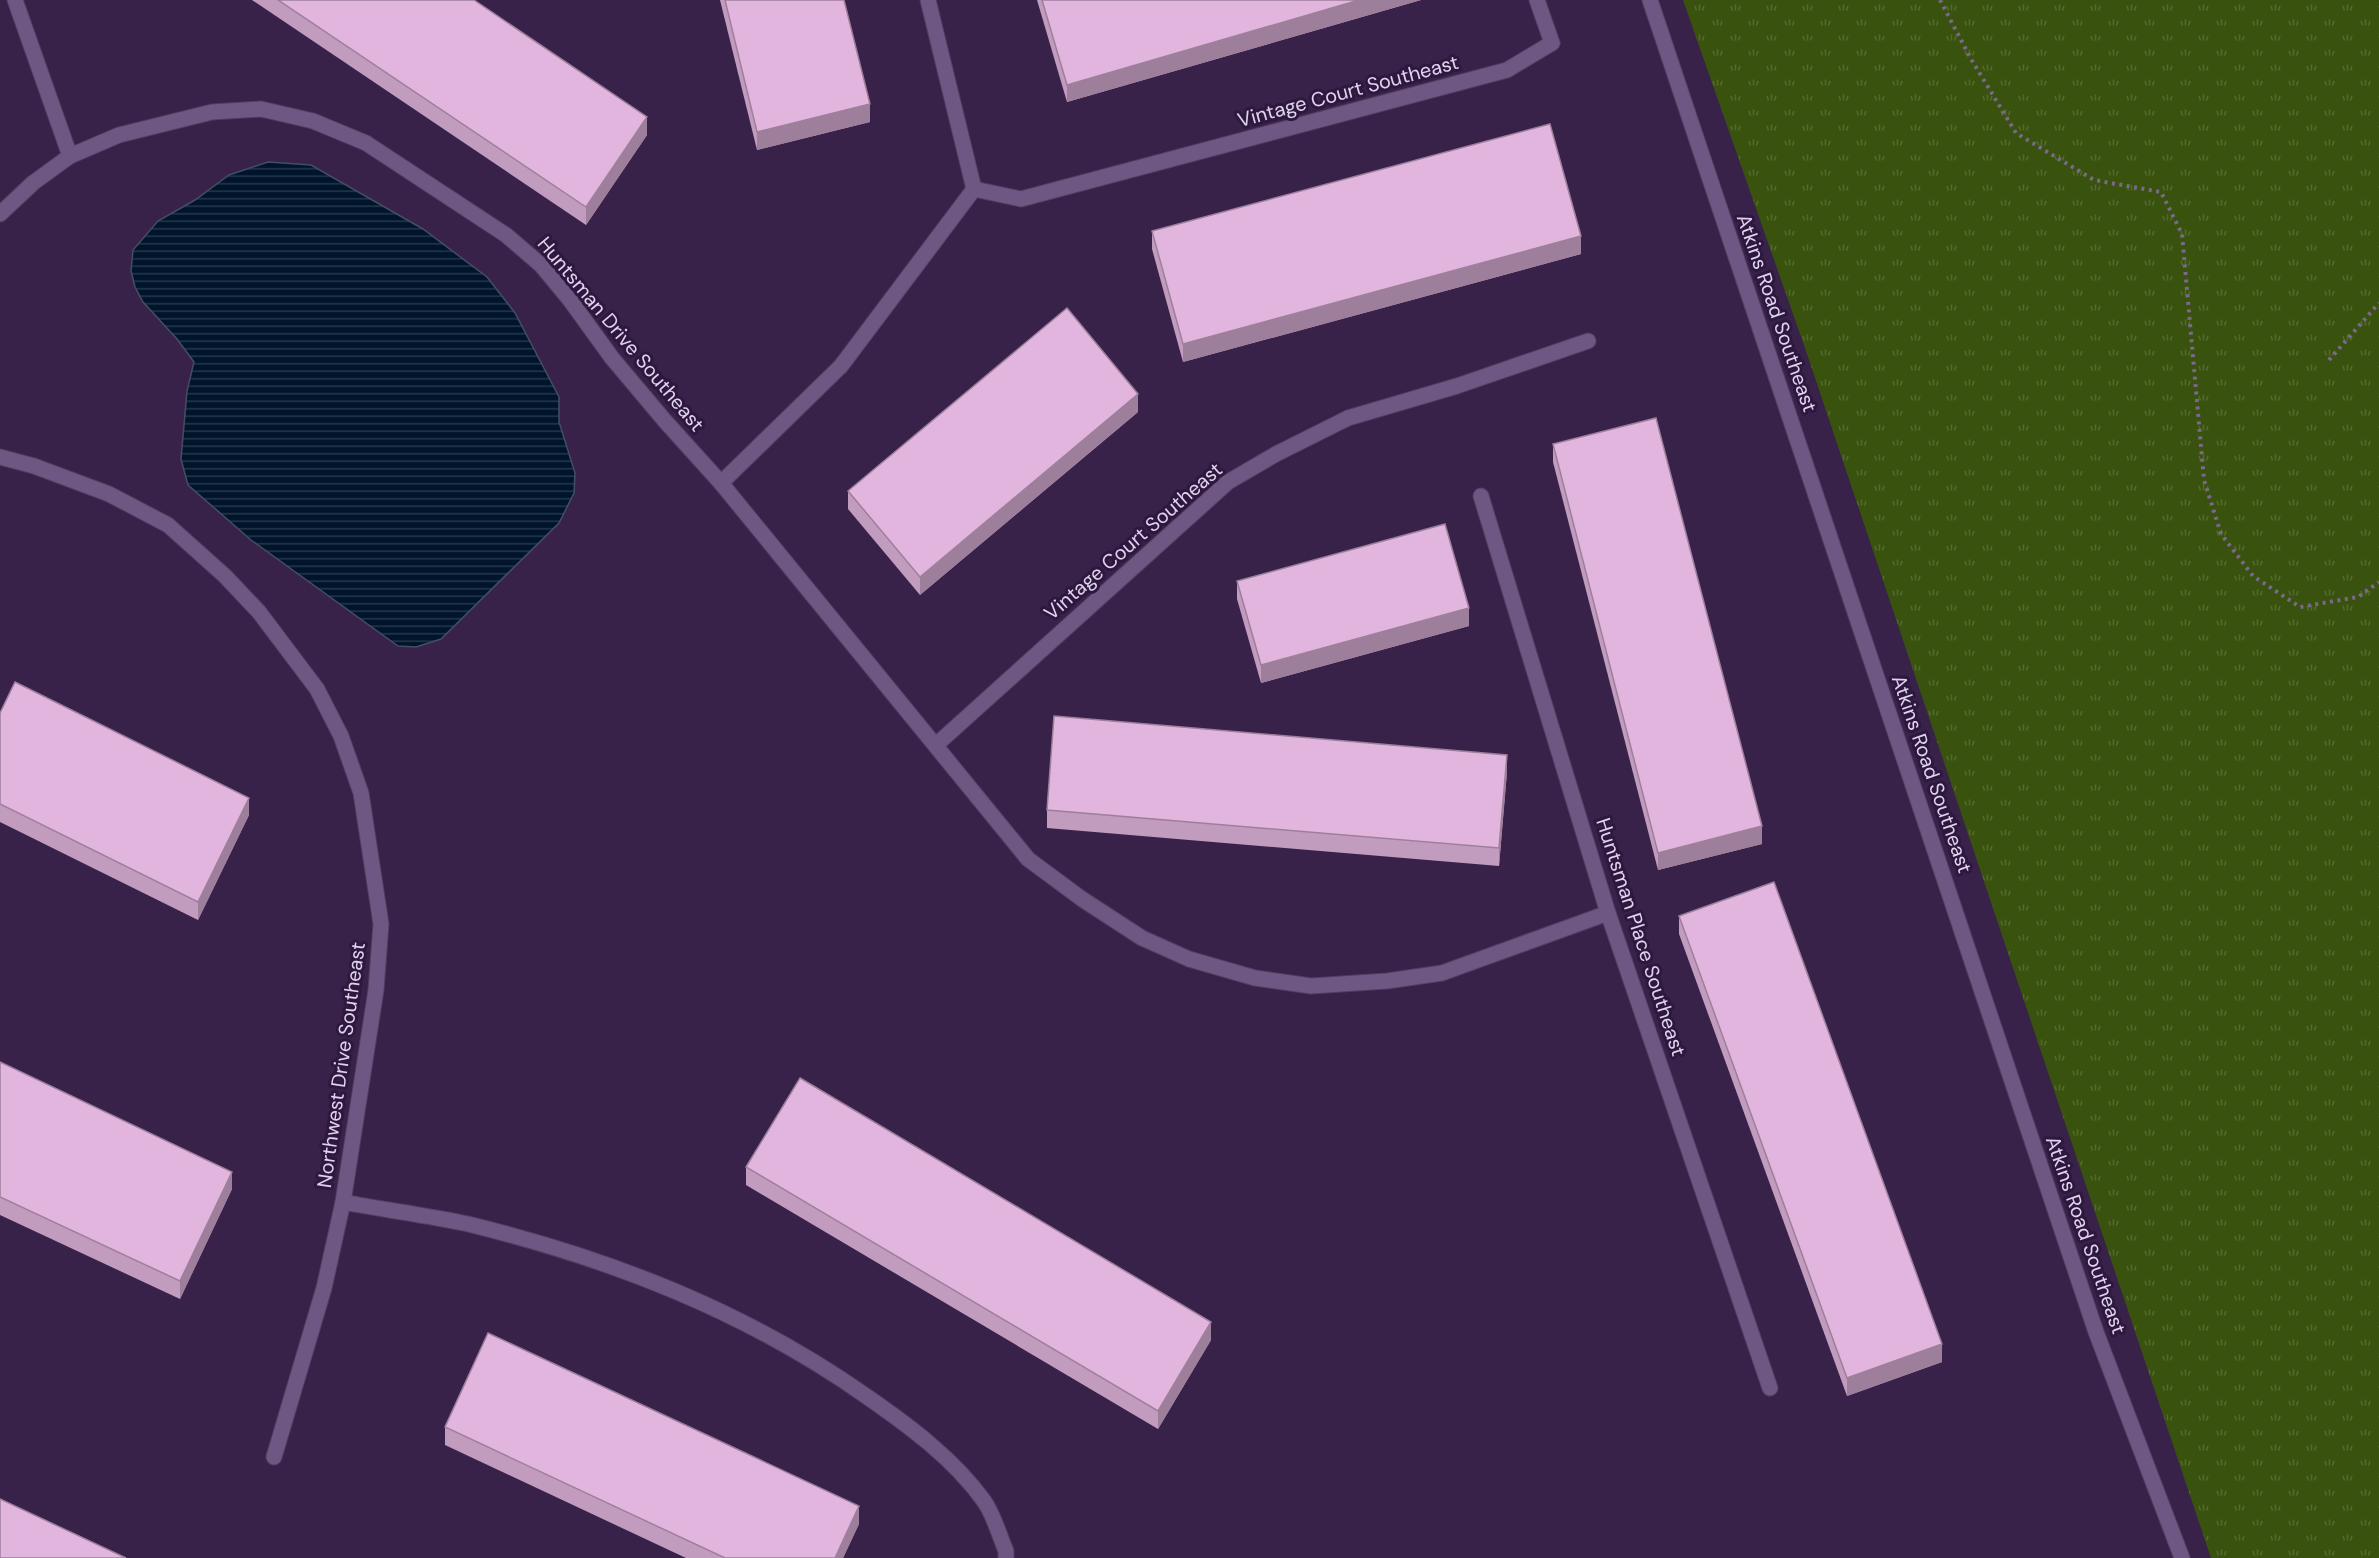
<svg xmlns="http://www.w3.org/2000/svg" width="2379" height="1558" font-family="'DM Sans',sans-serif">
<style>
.grass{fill:url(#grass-tufts)}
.water{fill:url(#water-rules);stroke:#434e65;stroke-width:1.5}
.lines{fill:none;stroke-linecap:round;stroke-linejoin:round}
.lane-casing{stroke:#523e60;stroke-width:17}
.street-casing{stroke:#523e60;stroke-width:17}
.path{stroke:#7b688b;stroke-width:4;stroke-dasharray:3 4.5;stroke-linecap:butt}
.lane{stroke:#6f5783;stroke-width:15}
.street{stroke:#6f5783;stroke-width:15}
.wall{fill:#c29cbf}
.shaded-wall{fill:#9e7f9b}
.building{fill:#e1b5de;stroke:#9e7f9b;stroke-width:1.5}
.labels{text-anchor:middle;stroke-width:6;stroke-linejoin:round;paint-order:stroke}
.street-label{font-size:20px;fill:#e0d3ed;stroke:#2e183f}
</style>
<defs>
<pattern id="grass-tufts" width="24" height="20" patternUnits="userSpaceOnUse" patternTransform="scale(1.5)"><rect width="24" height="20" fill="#39520d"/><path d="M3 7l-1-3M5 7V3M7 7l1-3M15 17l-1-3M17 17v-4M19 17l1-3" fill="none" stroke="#556a31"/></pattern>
<pattern id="water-rules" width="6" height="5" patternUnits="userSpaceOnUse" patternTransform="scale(1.5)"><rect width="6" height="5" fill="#00152b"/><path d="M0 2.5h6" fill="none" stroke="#25364a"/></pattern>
</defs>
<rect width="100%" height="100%" fill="#38224a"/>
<polygon class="grass" points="1683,0 2379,0 2379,1558 2211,1558 1805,348"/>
<polygon class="water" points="268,162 311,165 423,229 487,277 515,313 559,397 559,422 575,473 574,493 559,523 441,639 416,647 398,646 251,540 188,485 181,459 187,391 194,362 177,339 143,302 135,287 131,271 133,250 158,221 195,200 229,175"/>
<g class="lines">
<defs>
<polyline id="lane" points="1537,0 1552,43"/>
<g id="street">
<polyline points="15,0 70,156"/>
<polyline points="928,0 974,189"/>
<polyline points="1650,0 2096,1332 2182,1558"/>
<polyline points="0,214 33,183 70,156 119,135 212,112 261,109 313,121 366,143 506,235 541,265 570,300 612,358 665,421 721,483 1028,859 1082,899 1142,938 1189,959 1255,978 1311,986 1387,981 1442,973 1608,913"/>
<polyline points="0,457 34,466 109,494 168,525 225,576 259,612 317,689 341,736 361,793 381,924 376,990 343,1202 324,1288 274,1457"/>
<polyline points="721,483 841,366 974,189 1021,199 1507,70 1552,43"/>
<polyline points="1481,496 1608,913 1770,1388"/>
<polyline points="936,745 1228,482 1276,454 1348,418 1457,386 1588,341"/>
<path d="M343,1202C384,1210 427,1215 468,1224C611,1259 745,1311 866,1396C908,1425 954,1459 984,1501C994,1515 999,1535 1006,1551V1558"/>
</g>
</defs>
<use href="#lane" class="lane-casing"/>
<use href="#street" class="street-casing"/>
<g class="path">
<polyline points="1940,0 1971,59 2016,133 2094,180 2161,192 2182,234 2204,480 2221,534 2253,576 2300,607 2358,597 2379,582"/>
<polyline points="2329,360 2379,303"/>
</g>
<use href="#lane" class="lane"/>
<use href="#street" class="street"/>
</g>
<g class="wall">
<polygon points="252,0 474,0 647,135 586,225"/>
<polygon points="720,0 844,0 870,122 757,150"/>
<polygon points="1037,0 1421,0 1067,102"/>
<polygon points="1152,231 1581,254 1183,362 1152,249"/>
<polygon points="1138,412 920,595 848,509 848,491"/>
<polygon points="1553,444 1762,844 1658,870 1553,462"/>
<polygon points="1237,581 1469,626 1261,683 1237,599"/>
<polygon points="0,713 249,815 198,920 0,822"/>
<polygon points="1507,772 1499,866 1047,828 1047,810"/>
<polygon points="1679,916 1942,1362 1847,1396 1679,934"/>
<polygon points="0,1062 232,1189 180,1299 0,1215"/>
<polygon points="746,1167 1211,1340 1158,1429 746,1185"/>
<polygon points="445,1427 859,1524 843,1558 686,1558 445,1445"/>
</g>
<g class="shaded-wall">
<polygon points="1359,0 1421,0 1067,102 1067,85"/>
<polygon points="870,104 870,122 757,150 757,132"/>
<polygon points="647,117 647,135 586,225 586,207"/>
<polygon points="1581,236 1581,254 1183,362 1183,344"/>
<polygon points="1138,394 1138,412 920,595 920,577"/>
<polygon points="1469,608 1469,626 1261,683 1261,665"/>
<polygon points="1507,755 1507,772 1499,866 1499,848"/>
<polygon points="249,798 249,815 198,920 198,902"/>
<polygon points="1762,826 1762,844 1658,870 1658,853"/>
<polygon points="232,1172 232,1189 180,1299 180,1281"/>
<polygon points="1211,1322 1211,1340 1158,1429 1158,1411"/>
<polygon points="1942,1344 1942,1362 1847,1396 1847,1378"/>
<polygon points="859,1506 859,1524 843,1558 835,1558"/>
</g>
<g class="building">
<polygon points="278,0 474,0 647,117 586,207"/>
<polygon points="725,0 844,0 870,104 757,132"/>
<polygon points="1042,0 1359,0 1067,85"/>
<polygon points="1550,124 1581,236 1183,344 1152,231"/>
<polygon points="1067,308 1138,394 920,577 848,491"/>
<polygon points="1656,418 1762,826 1658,853 1553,444"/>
<polygon points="1445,524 1469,608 1261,665 1237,581"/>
<polygon points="15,682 249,798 198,902 0,804 0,713"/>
<polygon points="1054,716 1507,755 1499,848 1047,810"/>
<polygon points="1774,882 1942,1344 1847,1378 1679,916"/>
<polygon points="0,1062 232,1172 180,1281 0,1197"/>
<polygon points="800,1078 1211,1322 1158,1411 746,1167"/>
<polygon points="488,1333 859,1506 835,1558 725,1558 445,1427"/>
<polygon points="0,1499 126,1558 0,1558"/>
</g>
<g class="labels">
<g class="street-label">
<text transform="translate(1348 91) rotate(-15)" y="7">Vintage Court Southeast</text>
<text transform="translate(1777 313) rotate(71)" y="7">Atkins Road Southeast</text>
<text transform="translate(621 334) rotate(50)" y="7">Huntsman Drive Southeast</text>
<text transform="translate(1133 541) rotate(-41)" y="7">Vintage Court Southeast</text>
<text transform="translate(1932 774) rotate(71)" y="7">Atkins Road Southeast</text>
<text transform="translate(1641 937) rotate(72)" y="7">Huntsman Place Southeast</text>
<text transform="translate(341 1065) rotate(-82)" y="7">Northwest Drive Southeast</text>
<text transform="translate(2086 1235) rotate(71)" y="7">Atkins Road Southeast</text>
</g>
</g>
</svg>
